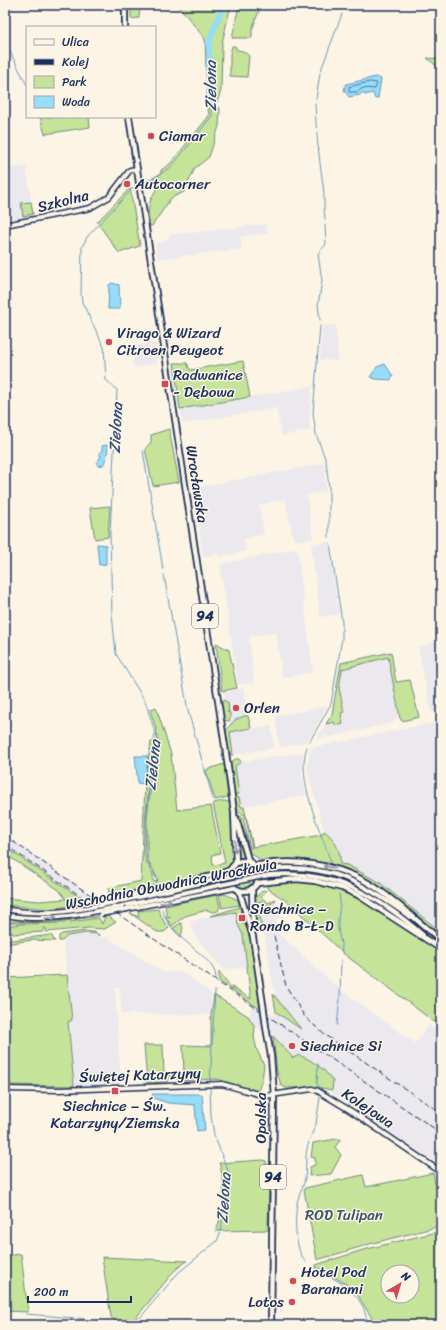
<svg xmlns="http://www.w3.org/2000/svg" width="446" height="1330" font-family="Sriracha,sans-serif">
<style>
.built{fill:#ebe9ed}
.green{fill:#c6e39a;stroke:#70897c;fill-rule:evenodd}
.water{fill:#97dcf9;stroke:#6597bb}
.lines{fill:none;stroke-linecap:round;stroke-linejoin:round}
.shore{stroke:#4d749c;stroke-width:1}
.stream{stroke:#6597bb;stroke-width:1}
.river{stroke:#97dcf9;stroke-width:6}
.secondary-casing{stroke:#1b2f5e;stroke-width:7}
.primary-casing{stroke:#1b2f5e;stroke-width:8}
.secondary{stroke:#fcf5e5;stroke-width:4}
.primary{stroke:#fcf5e5;stroke-width:4.5}
.rail{stroke:#1b2f5e;stroke-width:1;stroke-dasharray:6 3;stroke-linecap:butt}
.secondary-bridge-casing{stroke:#1b2f5e;stroke-width:7;stroke-linecap:butt}
.primary-bridge-casing{stroke:#1b2f5e;stroke-width:8;stroke-linecap:butt}
.secondary-bridge{stroke:#fcf5e5;stroke-width:4}
.primary-bridge{stroke:#fcf5e5;stroke-width:4.5}
.oneway{stroke:#8c92a2}
.poi-dot{fill:#d1495b;stroke:#fcf5e5;stroke-width:1.5}
.labels{text-anchor:middle;stroke-width:3;stroke-linejoin:round;paint-order:stroke}
.shield{fill:#fcf5e5;stroke:#5e6a86;stroke-width:1}
.shield-label{font-size:14px;font-weight:bold;fill:#1b2f5e}
.poi-label{font-size:15px;fill:#1b2f5e;stroke:#fcf5e5;text-anchor:start}
.street-label{font-size:15px;fill:#1b2f5e;stroke:#fcf5e5}
.park-label{font-size:15px;fill:#3d536a;stroke:#fcf5e5}
.water-label{font-size:16px;font-style:italic;fill:#34527d;stroke:#fcf5e5}
</style>
<rect width="100%" height="100%" fill="#fcf5e5"/>
<filter id="ink" filterUnits="userSpaceOnUse"><feTurbulence type="fractalNoise" baseFrequency=".025" numOctaves="2"/><feDisplacementMap in="SourceGraphic" scale="8" xChannelSelector="R" yChannelSelector="G"/><feConvolveMatrix kernelMatrix="1 2 1 2 8 2 1 2 1" color-interpolation-filters="sRGB"/></filter>
<g filter="url(#ink)">
<g class="built">
<polygon points="26,166 34,218 5,222 5,170"/>
<polygon points="266,224 268,233 240,237 242,249 158,259 155,243 165,242 171,233 180,234"/>
<polygon points="336,324 338,361 320,360 322,326"/>
<polygon points="155,342 158,363 134,368 131,346"/>
<polygon points="312,386 309,418 311,430 282,436 276,408 183,424 180,409"/>
<polygon points="324,463 326,491 307,495 313,538 294,541 285,499 259,505 264,534 244,539 246,551 219,557 218,553 203,557 194,488"/>
<polygon points="329,542 339,614 320,617 311,545"/>
<polygon points="297,548 313,672 282,678 276,633 249,637 254,683 238,685 220,564"/>
<polygon points="441,641 441,710 431,712 418,647"/>
<polygon points="391,652 396,682 410,680 419,717 402,721 398,718 395,719 393,723 326,738 325,735 322,738 316,740 332,714 341,663"/>
<polygon points="243,688 248,720 229,726 224,692"/>
<polygon points="328,706 307,742 281,747 279,745 275,716"/>
<polygon points="441,721 441,932 379,882 347,865 333,862 307,769 310,748"/>
<polygon points="271,725 274,746 273,748 233,755 230,732"/>
<polygon points="303,752 301,774 307,795 241,807 234,766 239,762"/>
<polygon points="5,835 99,900 88,903 5,847"/>
<polygon points="276,900 286,908 276,921 276,931 337,987 415,1043 429,1025 441,1034 441,1167 331,1092 332,1089 283,1049 275,1037 255,1027 249,1019 252,1001 275,1016 275,995 258,902 261,901 268,906"/>
<polygon points="236,911 238,925 243,935 247,967 224,970 195,937 190,922 210,916"/>
<polygon points="86,933 98,934 99,938 107,937 163,972 182,972 211,993 211,1015 121,1014 120,988 115,988 121,1084 74,1086 68,1021 72,1020 63,940 67,936"/>
<polygon points="436,1172 441,1175 441,1214 433,1173"/>
</g>
<g class="green">
<polygon points="131,5 140,5 139,18 131,19"/>
<polygon points="178,5 231,5 222,43 221,91 217,102 207,101 205,39"/>
<polygon points="239,5 261,5 252,30 252,38 232,38"/>
<polygon points="232,46 235,46 237,50 243,51 249,56 247,77 230,76 230,54"/>
<polygon points="427,58 441,59 441,70"/>
<path d="M212,107L220,108L219,126L209,157L195,168L184,192L171,198L152,226H150C146,210 149,199 159,186L158,182H148L161,174V170L170,164L209,116L208,109Z"/>
<polygon points="40,117 89,117 90,127 45,134"/>
<polygon points="130,188 140,246 119,253 97,222"/>
<polygon points="31,202 33,214 23,216 21,203"/>
<polygon points="243,361 250,397 180,409 174,363 187,363 190,370"/>
<polygon points="169,429 179,482 153,486 145,449 151,442 151,435"/>
<polygon points="110,506 108,537 95,539 90,508"/>
<polygon points="216,643 229,650 237,688 222,691"/>
<polygon points="391,652 396,682 410,680 419,717 402,721 400,718 388,657 342,669 339,688 344,712 341,713 343,724 336,726 334,722 326,724 332,714 341,663"/>
<polygon points="224,700 228,703 229,712 227,712 230,713 230,719 229,721 223,720 221,702"/>
<polygon points="156,707 171,754 177,810 211,806 220,853 212,855 213,865 225,863 213,803 224,801 229,802 232,822 234,862 229,868 223,870 116,896 115,890 113,890 108,897 109,888 141,881 145,783 151,742 154,742 146,812 144,853 146,861 153,874 153,881 156,882 158,880 147,858 147,817 157,739 156,729 150,710"/>
<polygon points="244,716 248,716 251,728 230,732 233,755 231,755 228,750 226,730 235,720"/>
<polygon points="235,759 239,759 241,762 235,766 239,794 235,795 230,763"/>
<polygon points="224,764 228,797 215,800 206,770"/>
<path d="M239,797L241,807H244L253,847L321,835L324,831C334,837 342,853 340,864L347,865L379,882L441,932V936L383,890L357,875L343,869L309,861L283,860L264,862L250,853L245,833L238,815L243,818L250,848H252L245,815L238,812L235,798Z"/>
<polygon points="237,829 244,860 238,860"/>
<polygon points="5,847 88,903 78,901 79,905 48,909 5,905 5,898 39,901 66,899 59,890 5,854"/>
<polygon points="241,865 247,865 253,869 232,873 235,868"/>
<path d="M290,870C307,871 323,872 339,878C377,891 409,920 441,943V945C383,902 346,866 269,873L268,871Z"/>
<path d="M255,880C251,889 242,891 235,885Z"/>
<polygon points="219,881 220,883 119,903"/>
<path d="M277,881C296,881 315,881 334,887C367,897 413,931 441,952V1027L344,954L288,902L267,888V882Z"/>
<polygon points="263,890 266,891 261,897 268,903 275,899 276,900 268,906 261,901 258,902 262,930 255,931 254,899"/>
<polygon points="225,894 238,900 240,905 222,908 219,895"/>
<polygon points="217,895 220,907 218,911 212,912 207,910 185,916 172,926 165,917 171,917 167,916 165,906"/>
<polygon points="240,907 242,921 248,930 252,948 260,1009 219,981 219,971 230,986 251,999 243,935 238,925 236,912 210,916"/>
<path d="M93,909L95,910C65,916 35,919 5,912L53,915Z"/>
<polygon points="158,909 164,922 169,928 164,932 157,932 130,913 139,917 138,911"/>
<polygon points="99,916 58,922 9,923 14,921 48,922"/>
<polygon points="108,916 116,922 105,929 89,928 46,932 46,928 43,928 43,932 13,934 8,929 8,926 21,924 63,923 99,918 102,924 105,917"/>
<polygon points="181,923 183,928 181,937 173,928"/>
<path d="M85,931C90,932 97,931 99,936L98,934L86,933L67,936L62,941H59V936L62,934Z"/>
<polygon points="51,935 55,941 32,940 5,944 5,937 12,940"/>
<polygon points="67,975 72,1020 68,1022 74,1086 5,1085 5,978"/>
<polygon points="273,994 301,1029 276,1012"/>
<polygon points="214,995 248,1016 255,1027 254,1037 257,1050 264,1065 262,1080 258,1091 217,1079 178,1081 173,1076 169,1079 167,1082 147,1083 144,1045 163,1045 164,1076 184,1075 183,1045 211,1046 211,1015"/>
<path d="M273,1036L293,1058L299,1055C313,1061 324,1068 333,1081L332,1090L317,1087L286,1088L281,1085L277,1072Z"/>
<polygon points="336,1139 341,1139 335,1147 341,1155 331,1174 309,1176 310,1167 315,1165 315,1158 311,1157 313,1143"/>
<path d="M263,1160L266,1161L269,1180L268,1230L216,1231C224,1211 226,1183 219,1163Z"/>
<polygon points="433,1173 441,1214 441,1226 373,1243 317,1260 304,1190 305,1188 363,1175 366,1187"/>
<path d="M441,1231V1325H376L356,1292L348,1285L316,1267V1265L363,1250ZM388,1272H412V1296H388Z"/>
<polygon points="21,1254 28,1312 5,1311 5,1256"/>
<polygon points="102,1257 187,1261 175,1270 130,1325 119,1325 111,1317"/>
</g>
<g class="water">
<polygon points="376,77 381,79 378,98 375,99 373,93 365,95 363,92 360,95 349,97 344,90 346,84"/>
<polygon points="112,283 119,285 120,309 108,309 109,285"/>
<polygon points="385,364 393,376 391,380 376,379 370,377 377,367"/>
<path d="M107,445C109,451 106,460 103,465L98,466L96,462L101,457L99,453L102,450V446Z"/>
<polygon points="97,544 106,545 106,564 99,565"/>
<polygon points="135,756 148,756 145,783 138,784"/>
<polygon points="152,1094 202,1094 205,1130 197,1131 195,1105 168,1103 153,1098"/>
</g>
<g class="lines">
<polygon class="shore" points="370,82 377,83 375,89 363,88 357,92 349,92 349,87"/>
<g class="stream">
<polyline points="349,7 352,5"/>
<polyline points="5,42 27,85"/>
<polyline points="321,70 342,14"/>
<polyline points="316,99 320,73"/>
<path d="M315,104C316,132 319,158 323,185C325,196 323,208 325,219"/>
<path d="M141,184C146,182 171,168 173,165L211,117L212,115L209,102"/>
<polyline points="138,185 135,186 87,237 82,247 81,294 82,302 104,347 106,380 117,390 110,535 112,614 116,654 145,701 155,732 146,820 146,854 148,862 153,870 157,882"/>
<polyline points="320,320 318,305 322,281 318,254 326,244 325,225"/>
<polyline points="320,326 313,413 316,434 326,461 329,487 329,537"/>
<polyline points="143,451 163,569"/>
<polyline points="164,575 188,711 213,799"/>
<polyline points="310,741 331,704 342,638 342,622 330,543"/>
<path d="M307,747C295,777 321,832 331,862"/>
<path d="M339,894C342,905 337,916 338,927C338,935 342,943 342,952"/>
<path d="M162,909C169,940 216,955 216,978"/>
<polyline points="337,1025 340,999 341,960"/>
<polyline points="318,1064 317,1084 322,1089"/>
<polyline points="210,1083 215,991"/>
<polyline points="310,1139 316,1124 320,1097"/>
<path d="M306,1262C294,1251 294,1214 298,1199C300,1192 304,1186 305,1178C307,1165 304,1154 309,1142"/>
<path d="M315,1268C332,1278 352,1286 362,1305C366,1312 365,1319 370,1325"/>
<polyline points="26,1314 74,1318"/>
<polyline points="78,1318 102,1323"/>
<polyline points="134,1325 178,1273 217,1241 221,1231 228,1171 214,1135 211,1116 210,1086"/>
</g>
<polyline class="river" points="209,102 209,42 223,5"/>
<defs>
<g id="secondary">
<polyline points="5,225 90,208 109,197 130,170 137,169"/>
<path d="M268,869C329,863 362,882 410,917"/>
<path d="M269,875C332,869 377,895 423,935"/>
<polyline points="112,899 219,874 231,869"/>
<polyline points="116,902 219,879"/>
<polyline points="122,906 220,885"/>
<path d="M5,909C34,915 62,913 91,907"/>
<polyline points="127,909 234,888"/>
<path d="M5,915C36,921 66,918 97,911"/>
<polyline points="5,1089 59,1090 222,1084 265,1096 312,1089 318,1091 351,1111 441,1172"/>
</g>
<g id="primary">
<polyline points="125,27 125,5"/>
<polyline points="129,117 226,753 234,812 236,862 234,866"/>
<polyline points="236,818 249,863"/>
<circle cx="244" cy="876" r="15"/>
<path d="M252,865C259,866 267,864 274,863C286,862 298,862 311,864C371,871 397,906 441,940"/>
<polyline points="257,883 297,879 315,881 342,888 358,895 441,949"/>
<polyline points="252,888 253,931"/>
<polyline points="239,890 253,937 264,1011"/>
<polyline points="266,1027 271,1056 274,1095 271,1325"/>
</g>
</defs>
<use href="#secondary" class="secondary-casing"/>
<use href="#primary" class="primary-casing"/>
<use href="#secondary" class="secondary"/>
<use href="#primary" class="primary"/>
<g class="rail">
<polyline points="5,836 154,939 441,1133"/>
<polyline points="5,845 91,903"/>
<polyline points="274,936 286,986 305,1017 325,1035 441,1113"/>
</g>
<defs>
<g id="secondary-bridge">
<polyline points="219,879 268,869"/>
<polyline points="220,885 269,875"/>
<polyline points="103,903 112,899"/>
<polyline points="91,907 116,902"/>
<polyline points="97,911 122,906"/>
<polyline points="101,914 127,909"/>
</g>
<polyline id="primary-bridge" points="264,1011 266,1027"/>
</defs>
<use href="#secondary-bridge" class="secondary-bridge-casing"/>
<use href="#primary-bridge" class="primary-bridge-casing"/>
<use href="#secondary-bridge" class="secondary-bridge"/>
<use href="#primary-bridge" class="primary-bridge"/>
</g>
<defs><path id="oneway-shaft" d="M-6 0H5M1.5-3L5.5 0L1.5 3" fill="none" stroke-width="1.6" stroke-linecap="round" stroke-linejoin="round"/></defs>
<g class="oneway">
<use href="#oneway-shaft" transform="translate(235 846) rotate(87)"/>
<use href="#oneway-shaft" transform="translate(329 867) rotate(-167)"/>
<use href="#oneway-shaft" transform="translate(166 902) rotate(-12)"/>
<use href="#oneway-shaft" transform="translate(51 918) rotate(-3)"/>
</g>
</g>
<g class="poi-dot">
<circle cx="151" cy="136" r="4"/>
<circle cx="127" cy="184" r="4"/>
<circle cx="109" cy="342" r="4"/>
<rect x="161" y="380" width="8" height="8" rx="2"/>
<circle cx="236" cy="708" r="4"/>
<rect x="238" y="914" width="8" height="8" rx="2"/>
<circle cx="292" cy="1046" r="4"/>
<rect x="111" y="1087" width="8" height="8" rx="2"/>
<circle cx="293" cy="1281" r="4"/>
<circle cx="292" cy="1302" r="4"/>
</g>
<g class="labels">
<g class="shield">
<rect x="192" y="604" width="26" height="24" rx="3"/>
<rect x="260" y="1165" width="26" height="24" rx="3"/>
</g>
<g class="shield-label">
<text x="205" y="621">94</text>
<text x="273" y="1182">94</text>
</g>
<g class="poi-label">
<text x="159" y="141">Ciamar</text>
<text x="135" y="189">Autocorner</text>
<text x="117" y="338">Virago &amp; Wizard<tspan x="117" dy="17">Citroen Peugeot</tspan></text>
<text x="173" y="380">Radwanice<tspan x="173" dy="17">- Dębowa</tspan></text>
<text x="244" y="713">Orlen</text>
<text x="250" y="914">Siechnice –<tspan x="250" dy="17">Rondo B-Ł-D</tspan></text>
<text x="300" y="1051">Siechnice Si</text>
<text x="115" y="1111" text-anchor="middle">Siechnice – Św.<tspan x="115" dy="17">Katarzyny/Ziemska</tspan></text>
<text x="301" y="1277">Hotel Pod<tspan x="301" dy="17">Baranami</tspan></text>
<text x="284" y="1307" text-anchor="end">Lotos</text>
</g>
<g class="street-label">
<text transform="translate(63 201) rotate(-14)" y="5">Szkolna</text>
<text transform="translate(197 484) rotate(81)" y="5">Wrocławska</text>
<text transform="translate(171 884) rotate(-11)" y="5">Wschodnia Obwodnica Wrocławia</text>
<text transform="translate(140 1075) rotate(-2)" y="5">Świętej Katarzyny</text>
<text transform="translate(368 1108) rotate(34)" y="5">Kolejowa</text>
<text transform="translate(261 1118) rotate(-90)" y="5">Opolska</text>
</g>
<g class="park-label">
<text x="344" y="1220">ROD Tulipan</text>
</g>
<g class="water-label">
<text transform="translate(210 86) rotate(-90)" y="6">Zielona</text>
<text transform="translate(115 428) rotate(-87)" y="6">Zielona</text>
<text transform="translate(152 765) rotate(-84)" y="6">Zielona</text>
<text transform="translate(223 1198) rotate(-86)" y="6">Zielona</text>
</g>
</g>
<rect width="446" height="1330" fill="none" stroke="#fcf5e5" stroke-width="20"/>
<rect x="10" y="10" width="426" height="1310" fill="none" stroke="#1b2f5e" stroke-width="1.5" filter="url(#ink)"/>
<rect x="26" y="26" width="130" height="92" fill="#fcf5e5" stroke="#a2a6af"/>
<rect x="34" y="39" width="20" height="6" fill="#fcf5e5" stroke="#a2a6af"/>
<text x="62" y="46" font-size="12" fill="#1b2f5e">Ulica</text>
<rect x="34" y="59" width="20" height="6" fill="#1b2f5e" stroke="#a2a6af"/>
<text x="62" y="66" font-size="12" fill="#1b2f5e">Kolej</text>
<rect x="34" y="76" width="20" height="12" fill="#c6e39a" stroke="#a2a6af"/>
<text x="62" y="86" font-size="12" fill="#1b2f5e">Park</text>
<rect x="34" y="96" width="20" height="12" fill="#97dcf9" stroke="#a2a6af"/>
<text x="62" y="106" font-size="12" fill="#1b2f5e">Woda</text>
<g transform="translate(400 1284) rotate(38)"><circle r="19" fill="#fcf5e5" stroke="#a2a6af"/>
<path d="M0-3L7 15L0 10L-7 15Z" fill="#d1495b"/>
<text y="-6" font-size="11" font-weight="bold" text-anchor="middle" fill="#1b2f5e">N</text>
</g>
<path d="M28 1296v6h103v-6" fill="none" stroke="#1b2f5e" stroke-width="2"/>
<text x="34" y="1296" font-size="12" fill="#1b2f5e" stroke="#fcf5e5" stroke-width="3" paint-order="stroke">200 m</text>
</svg>
